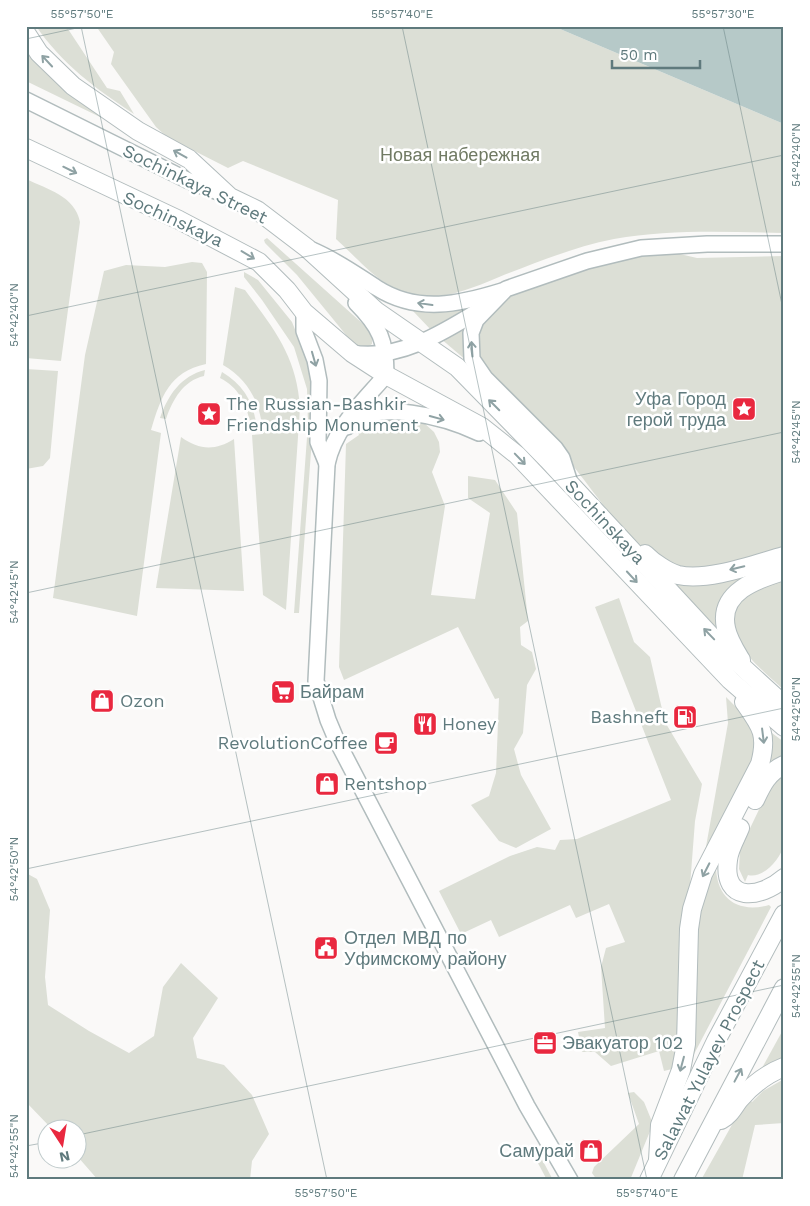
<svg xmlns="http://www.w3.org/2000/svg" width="810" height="1206" font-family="'Work Sans',sans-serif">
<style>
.green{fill:#dcdfd6}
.water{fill:#b6c9c8}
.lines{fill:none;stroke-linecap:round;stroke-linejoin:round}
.secondary-casing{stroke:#b1bcbd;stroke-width:18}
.primary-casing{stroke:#b2bcbd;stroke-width:20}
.secondary{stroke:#fff;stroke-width:15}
.primary{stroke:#fff;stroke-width:18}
.oneway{stroke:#8fa2a4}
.ticks{fill:none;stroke:#5f7a7d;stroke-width:1;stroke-opacity:0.45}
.labels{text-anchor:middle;stroke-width:5;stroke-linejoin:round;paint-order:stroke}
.park-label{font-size:18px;fill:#707a63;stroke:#fff}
.street-label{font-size:18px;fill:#5f7a7d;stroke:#fff}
.poi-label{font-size:18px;fill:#5f7a7d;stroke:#fff;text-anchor:start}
.neatline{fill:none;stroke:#5f7a7d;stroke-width:2}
.ticks-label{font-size:12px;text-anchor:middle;fill:#5f7a7d}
</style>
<rect width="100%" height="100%" fill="#faf9f8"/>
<g class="green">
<path d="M36,26H66L107,88L120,91L134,114C96,89 62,64 36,26Z"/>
<path d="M96,26H553L784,124V233C727,232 670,229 614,239C578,246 543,260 509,273C479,285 444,303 411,294C378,286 360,260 336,239L338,200L243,161L228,168L167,137L156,127L111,64L114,52Z"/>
<path d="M26,49C46,77 73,96 101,115L100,117L26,81Z"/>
<path d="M26,179C47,189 75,196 80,222L61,361L26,358Z"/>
<path d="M267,238L372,332V344C363,350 359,349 351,341L297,275L265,243L264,240Z"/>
<path d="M671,252L697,258L784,256V550C767,555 701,573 687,570C631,556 599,495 564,455C537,423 508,392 480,361C477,351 475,333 481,323C510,278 620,256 671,252Z"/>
<path d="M192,262L202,263L207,272L206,364C169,372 161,397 151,430L161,433L137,616L53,598L85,355L104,271L126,265L165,267Z"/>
<polygon points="244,272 258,280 292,322 309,364 314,387 313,425 299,613 294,613 308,424 307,389 294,347 262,300 244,277"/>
<path d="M235,287L245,290C274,329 297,357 300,408L286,610L263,595L252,435L263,434C261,404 249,380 223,365Z"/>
<polygon points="479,303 432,331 413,311 439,311"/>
<polygon points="469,320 467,361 440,338"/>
<polygon points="26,369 58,371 50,458 43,466 26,469"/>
<path d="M205,370L204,376C183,381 173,399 166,419L160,418C168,395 181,376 205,370Z"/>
<path d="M222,372C241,383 253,400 256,423L250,422C246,403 238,387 220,378Z"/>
<polygon points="409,418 423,422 434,432 439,442 440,452 432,472 445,506 431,595 475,599 490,513 468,498 468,476 495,480 517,513 528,621 520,627 521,645 532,652 536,669 527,685 523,733 514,749 521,775 551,829 516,848 499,841 471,805 489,796 496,773 499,698 495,699 458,627 344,680 339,667 346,444 359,435 356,428 372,419"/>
<path d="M181,437C199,450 215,451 234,439L244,591L156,588Z"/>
<polygon points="757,570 719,631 662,574"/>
<path d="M784,578V690C762,669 731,648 734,615C735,607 737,599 744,595C755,587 771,583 784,578Z"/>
<polygon points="619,598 634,642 650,657 665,722 702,784 695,821 676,1068 664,1071 659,1051 611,1066 595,1052 582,1052 578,1032 605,1028 601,967 606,948 625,942 609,904 576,918 570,905 499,937 491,920 461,934 439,891 510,856 537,847 555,850 560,840 577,839 671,800 595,607"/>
<path d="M726,697C738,709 750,720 756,737C762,759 716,835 704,858L728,723Z"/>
<polygon points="772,733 784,742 784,757 768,763 772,746"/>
<path d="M784,773C784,796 787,822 784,844C781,859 763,879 748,875L745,882L739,869L740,849L767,793L773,784Z"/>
<path d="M716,863C715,897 736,914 769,905L771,907L692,1058L695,929Z"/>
<polygon points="26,873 37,879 50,910 45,977 48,1005 89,1031 129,1053 154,1036 163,987 181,963 218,998 193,1038 197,1058 224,1065 252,1095 269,1134 252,1161 250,1180 98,1180 78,1157 78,1128 51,1128 26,1102"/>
<polygon points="784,1028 784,1062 764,1070 762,1068"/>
<polygon points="784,1079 784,1123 755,1125 742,1180 701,1180 747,1098 752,1102 763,1091"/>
<polygon points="634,1092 644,1102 653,1124 630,1180 597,1180 592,1173 594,1167 639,1124 628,1093"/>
<polygon points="537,1150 553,1180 547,1180 532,1152"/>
</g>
<polygon class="water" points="553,26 784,26 784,124"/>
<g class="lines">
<defs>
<g id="secondary">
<polyline points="26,100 187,180 226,195"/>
<path d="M312,250C336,260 355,274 377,288C418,314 460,304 502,291"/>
<path d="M356,303C380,327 386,341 386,375C362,403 335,427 327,464L316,681L328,720L336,739L527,1106L570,1180"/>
<polyline points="304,312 304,331 315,360 319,381 318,442 327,464"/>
<path d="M352,353C399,361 444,332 483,308"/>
<path d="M347,427C375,397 447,418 479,433"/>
<polyline points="570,483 562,458 555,448 485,378 472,359 471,333 476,320 506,289 587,261 641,248 707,244 784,244"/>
</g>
<g id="primary">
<polyline points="26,33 39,53 73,86 138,131 189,159 230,197 257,210 307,248 376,311 457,367 548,460 726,652 784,705"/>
<polyline points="26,148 179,220 259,262 287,290 304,312 352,353 386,375 482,427 517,455 730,680 784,727"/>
<path d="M645,554C653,562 667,572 678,575C707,582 755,564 784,556"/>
<path d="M741,660C735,650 728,639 726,628C718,592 757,579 784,571"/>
<path d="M755,800C762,785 768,772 784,765"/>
<path d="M740,828C736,838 729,849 728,860C722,903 760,899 784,878"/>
<path d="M721,1120C730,1115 733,1108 739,1100C752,1085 766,1074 784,1067"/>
<path d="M658,1160L660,1125L681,1070L686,1044L689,929L692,909L703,874L760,764C768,734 761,726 744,702"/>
<polyline points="649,1180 716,1041 784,914"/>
<polyline points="683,1180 784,988"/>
</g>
</defs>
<use href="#secondary" class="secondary-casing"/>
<use href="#primary" class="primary-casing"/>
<use href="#secondary" class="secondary"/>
<use href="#primary" class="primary"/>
</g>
<defs><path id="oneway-shaft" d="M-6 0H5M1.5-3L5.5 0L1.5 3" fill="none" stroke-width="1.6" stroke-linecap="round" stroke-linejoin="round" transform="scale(1.25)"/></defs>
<g class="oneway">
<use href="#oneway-shaft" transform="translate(47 61) rotate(-133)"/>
<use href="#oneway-shaft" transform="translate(180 154) rotate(-151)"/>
<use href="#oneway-shaft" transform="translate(70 170) rotate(26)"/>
<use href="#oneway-shaft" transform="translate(248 255) rotate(31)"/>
<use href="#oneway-shaft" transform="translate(425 304) rotate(-172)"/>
<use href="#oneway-shaft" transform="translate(472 349) rotate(-94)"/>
<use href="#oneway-shaft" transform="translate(314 359) rotate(74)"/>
<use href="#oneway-shaft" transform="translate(494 405) rotate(-135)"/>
<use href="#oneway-shaft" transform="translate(437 418) rotate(15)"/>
<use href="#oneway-shaft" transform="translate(520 459) rotate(46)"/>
<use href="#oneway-shaft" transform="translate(737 568) rotate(167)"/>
<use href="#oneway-shaft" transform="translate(632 577) rotate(47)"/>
<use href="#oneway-shaft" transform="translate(709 634) rotate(-134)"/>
<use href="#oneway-shaft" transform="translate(763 736) rotate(83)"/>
<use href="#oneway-shaft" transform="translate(706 870) rotate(117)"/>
<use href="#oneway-shaft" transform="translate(682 1064) rotate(105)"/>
<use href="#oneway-shaft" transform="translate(738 1075) rotate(-62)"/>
</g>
<path class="ticks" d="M81,26L327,1180M402,26L647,1180M723,26L784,314M26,39L86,26M26,316L784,155M26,593L784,432M26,869L784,708M78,1135L784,985M26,1146L48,1142"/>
<defs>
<symbol id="sight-square" viewBox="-11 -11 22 22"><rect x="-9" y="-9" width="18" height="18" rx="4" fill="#e9283f" stroke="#fff"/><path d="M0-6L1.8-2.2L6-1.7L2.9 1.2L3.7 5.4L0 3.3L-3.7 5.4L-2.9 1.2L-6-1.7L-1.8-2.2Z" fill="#fff"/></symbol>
<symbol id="supermarket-square" viewBox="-11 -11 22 22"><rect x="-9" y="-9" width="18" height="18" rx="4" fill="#e9283f" stroke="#fff"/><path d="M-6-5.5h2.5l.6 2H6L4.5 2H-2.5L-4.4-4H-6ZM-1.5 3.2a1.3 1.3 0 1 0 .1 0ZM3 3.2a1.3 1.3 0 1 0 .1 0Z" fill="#fff"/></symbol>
<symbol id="shop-square" viewBox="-11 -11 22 22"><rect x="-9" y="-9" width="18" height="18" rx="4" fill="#e9283f" stroke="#fff"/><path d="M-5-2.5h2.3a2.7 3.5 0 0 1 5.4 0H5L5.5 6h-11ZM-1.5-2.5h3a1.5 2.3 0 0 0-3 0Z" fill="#fff"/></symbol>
<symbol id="fuel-square" viewBox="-11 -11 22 22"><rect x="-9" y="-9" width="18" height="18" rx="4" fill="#e9283f" stroke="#fff"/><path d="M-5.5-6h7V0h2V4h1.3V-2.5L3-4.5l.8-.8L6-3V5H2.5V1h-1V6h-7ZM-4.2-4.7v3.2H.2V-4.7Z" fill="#fff"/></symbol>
<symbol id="restaurant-square" viewBox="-11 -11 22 22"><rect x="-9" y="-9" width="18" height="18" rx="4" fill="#e9283f" stroke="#fff"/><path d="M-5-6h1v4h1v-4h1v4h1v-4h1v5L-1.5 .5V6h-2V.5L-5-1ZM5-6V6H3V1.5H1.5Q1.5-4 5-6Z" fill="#fff"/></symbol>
<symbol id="cafe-square" viewBox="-11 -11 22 22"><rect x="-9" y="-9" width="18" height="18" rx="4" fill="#e9283f" stroke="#fff"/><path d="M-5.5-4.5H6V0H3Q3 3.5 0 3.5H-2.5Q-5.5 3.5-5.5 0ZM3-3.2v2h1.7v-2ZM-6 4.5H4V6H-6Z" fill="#fff"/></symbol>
<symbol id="civic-square" viewBox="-11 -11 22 22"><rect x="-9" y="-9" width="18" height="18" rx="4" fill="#e9283f" stroke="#fff"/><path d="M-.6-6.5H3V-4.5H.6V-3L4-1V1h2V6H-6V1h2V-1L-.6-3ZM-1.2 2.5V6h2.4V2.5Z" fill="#fff"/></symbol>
<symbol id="office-square" viewBox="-11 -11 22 22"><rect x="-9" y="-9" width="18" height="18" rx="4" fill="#e9283f" stroke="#fff"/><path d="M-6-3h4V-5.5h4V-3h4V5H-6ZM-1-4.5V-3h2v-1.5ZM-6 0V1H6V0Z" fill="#fff"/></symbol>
</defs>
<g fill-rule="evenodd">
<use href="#sight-square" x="730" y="395" width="28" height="28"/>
<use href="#sight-square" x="195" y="400" width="28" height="28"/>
<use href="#supermarket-square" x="269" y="678" width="28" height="28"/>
<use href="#shop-square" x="88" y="687" width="28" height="28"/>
<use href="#fuel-square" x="671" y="703" width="28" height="28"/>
<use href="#restaurant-square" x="411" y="710" width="28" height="28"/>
<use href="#cafe-square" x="372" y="729" width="28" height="28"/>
<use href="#shop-square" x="313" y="770" width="28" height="28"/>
<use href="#civic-square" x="312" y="934" width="28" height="28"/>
<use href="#office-square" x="531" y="1029" width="28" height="28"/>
<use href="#shop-square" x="577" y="1137" width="28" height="28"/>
</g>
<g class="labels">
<g class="park-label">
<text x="460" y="161">Новая набережная</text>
</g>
<g class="street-label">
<text transform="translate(195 184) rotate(26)" y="6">Sochinkaya Street</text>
<text transform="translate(173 219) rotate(25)" y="6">Sochinskaya</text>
<text transform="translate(605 522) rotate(47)" y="6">Sochinskaya</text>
<text transform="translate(709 1060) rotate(-63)" y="6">Salawat Yulayev Prospect</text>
</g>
<g class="poi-label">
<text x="726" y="405" text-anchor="end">Уфа Город<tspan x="726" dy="21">герой труда</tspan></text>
<text x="226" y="410">The Russian-Bashkir<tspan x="226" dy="21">Friendship Monument</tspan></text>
<text x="300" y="698">Байрам</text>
<text x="120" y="707">Ozon</text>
<text x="668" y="723" text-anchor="end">Bashneft</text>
<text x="442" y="730">Honey</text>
<text x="368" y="749" text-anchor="end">RevolutionCoffee</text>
<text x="344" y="790">Rentshop</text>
<text x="344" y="944">Отдел МВД по<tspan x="344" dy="21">Уфимскому району</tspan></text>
<text x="562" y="1049">Эвакуатор 102</text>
<text x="574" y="1157" text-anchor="end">Самурай</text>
</g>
</g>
<rect width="810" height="1206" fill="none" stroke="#ffffff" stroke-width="55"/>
<g transform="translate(62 1144) rotate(168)"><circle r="24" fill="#ffffff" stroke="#bfcacb"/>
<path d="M0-4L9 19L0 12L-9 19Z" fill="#e9283f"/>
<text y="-8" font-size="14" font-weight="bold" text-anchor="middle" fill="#5f7a7d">N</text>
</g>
<path d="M612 60v8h88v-8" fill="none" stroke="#5f7a7d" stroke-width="2.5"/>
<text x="620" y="60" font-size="15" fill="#5f7a7d" stroke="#ffffff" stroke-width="4" paint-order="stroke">50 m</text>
<rect x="28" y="28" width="754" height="1150" class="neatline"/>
<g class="ticks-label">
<text x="82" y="18">55°57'50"E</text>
<text x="402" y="18">55°57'40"E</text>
<text x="723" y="18">55°57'30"E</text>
<text transform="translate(796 155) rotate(-90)" y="4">54°42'40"N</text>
<text transform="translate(14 315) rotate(-90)" y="4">54°42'40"N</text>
<text transform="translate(796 432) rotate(-90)" y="4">54°42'45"N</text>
<text transform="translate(14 592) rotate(-90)" y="4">54°42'45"N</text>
<text transform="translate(796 709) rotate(-90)" y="4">54°42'50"N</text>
<text transform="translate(14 869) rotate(-90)" y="4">54°42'50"N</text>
<text transform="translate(796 986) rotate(-90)" y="4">54°42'55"N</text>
<text transform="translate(14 1146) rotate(-90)" y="4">54°42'55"N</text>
<text x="326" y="1197">55°57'50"E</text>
<text x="647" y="1197">55°57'40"E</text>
</g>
</svg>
